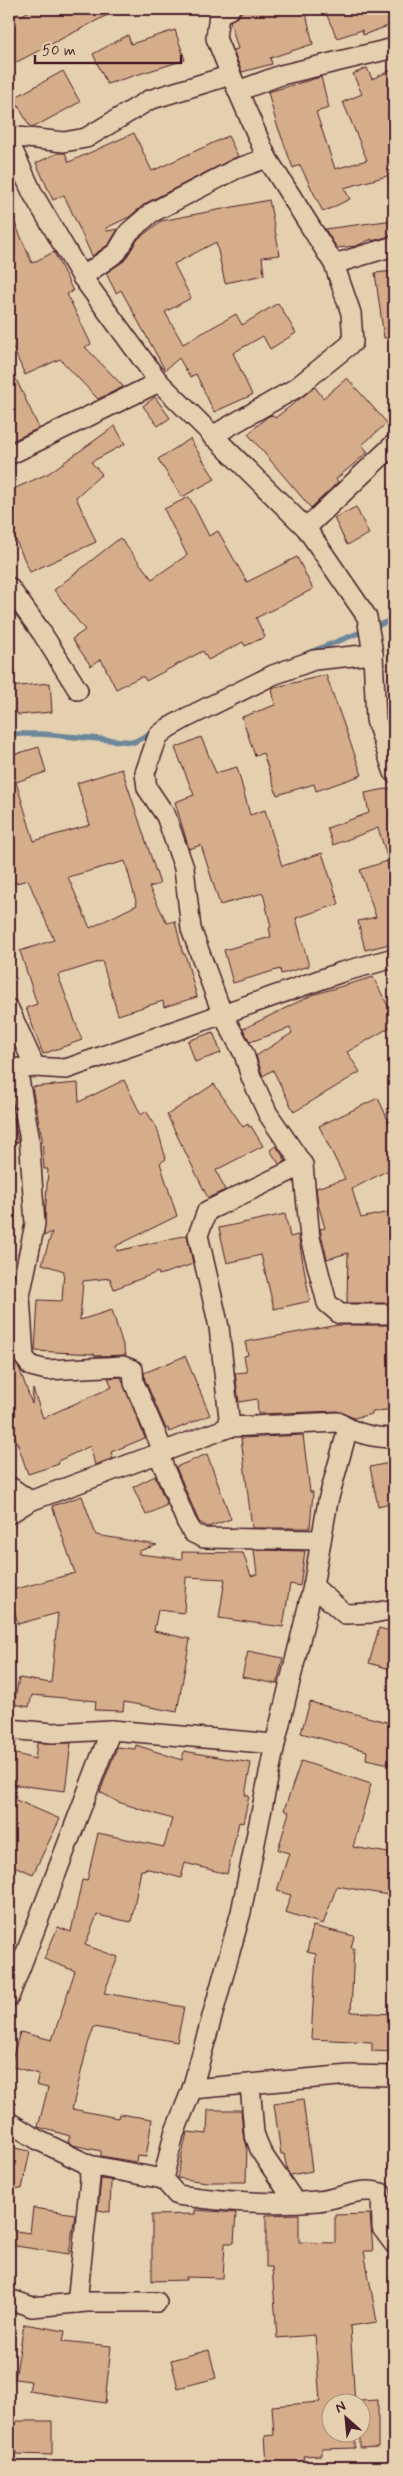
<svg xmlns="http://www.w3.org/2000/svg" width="403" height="2476" font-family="Mynerve,sans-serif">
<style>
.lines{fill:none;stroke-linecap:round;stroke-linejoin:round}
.stream{stroke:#6c869a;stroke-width:5.5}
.building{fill:#d6ad8a;stroke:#4a1f2b;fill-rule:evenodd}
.minor-casing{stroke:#4a1f2b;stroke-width:22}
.minor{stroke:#e4d0af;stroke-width:19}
</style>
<rect width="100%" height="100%" fill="#e4d0af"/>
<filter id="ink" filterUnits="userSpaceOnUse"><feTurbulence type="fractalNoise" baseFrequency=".02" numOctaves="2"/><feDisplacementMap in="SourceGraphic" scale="10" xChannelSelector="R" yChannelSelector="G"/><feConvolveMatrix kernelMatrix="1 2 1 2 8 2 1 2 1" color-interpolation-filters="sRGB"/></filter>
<g filter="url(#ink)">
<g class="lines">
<g class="stream">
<polyline points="308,653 394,619"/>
<polyline points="9,734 42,734 134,742 155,731"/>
</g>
</g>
<g class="building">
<polygon points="9,9 16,9 20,16 33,9 119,9 9,66"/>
<polygon points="250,9 305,9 313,44 270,58 272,64 242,72 233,50 238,49 230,21 239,16 241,12"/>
<polygon points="324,9 385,9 391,25 363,35 362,30 337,38"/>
<polygon points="175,30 185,60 107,84 93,54 128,35 131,44"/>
<polygon points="367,68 372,79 394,69 394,174 344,188 350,199 323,212 300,165 293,168 276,122 268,92 321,77 329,108 316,112 335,169 367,160 343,102 362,94 353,74"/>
<polygon points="63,71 80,102 34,127 30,127 14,98"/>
<polygon points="134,133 152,171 228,136 238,156 146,203 129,217 106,228 107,231 118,229 109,244 92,256 64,195 53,200 36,163 58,153 65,153 69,162"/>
<polygon points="269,200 280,255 262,257 264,275 225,283 216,242 174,264 191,298 165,312 183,344 236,314 242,325 278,303 296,333 270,349 263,336 233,353 252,395 214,412 196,374 190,377 179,358 165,370 121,290 116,293 106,273 124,261 138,239 161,221"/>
<polygon points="9,209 32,263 54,252 73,291 67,294 91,344 85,347 123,386 121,388 98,399 60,359 25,375 9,339"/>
<polygon points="394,220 394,235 372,241 372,239 356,246 337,248 325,229"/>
<polygon points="394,271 394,338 384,338 375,273"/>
<polygon points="9,364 39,428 12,441 9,434"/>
<polygon points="347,378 387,423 362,445 368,452 336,479 338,482 311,508 248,434 267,417 272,415 275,418 315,387 323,398"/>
<polygon points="155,397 170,418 158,426 143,406"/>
<polygon points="115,426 125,444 91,462 102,474 76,497 96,542 30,572 9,525 9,491 49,473"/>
<polygon points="190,439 215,479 182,497 158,459"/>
<polygon points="189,497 209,536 218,531 247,582 297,557 313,589 256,618 265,637 245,646 243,642 208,660 203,651 146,681 144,677 140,677 116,689 101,659 91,666 72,639 85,630 54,590 120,538 152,579 187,555 164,509"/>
<polygon points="356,507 369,534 347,545 334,518"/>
<polygon points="326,675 362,775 316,791 314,784 277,795 263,753 255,756 242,717 275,705 272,688"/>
<polygon points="50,683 52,712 18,715 18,713 9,712 9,687"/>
<polygon points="201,737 216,773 237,767 250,815 265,810 282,866 322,853 339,904 296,918 309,966 281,974 280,969 233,983 224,950 271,937 269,928 271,927 263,893 220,905 201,845 189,849 175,802 194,795 175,748"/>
<path d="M39,747L46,772L16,782L34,841L90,825L77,783L122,769L160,884L149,887L167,923L175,921L183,954H185L197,997L164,1007L163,1001L118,1015L102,961L58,975L82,1040L43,1054L26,1008L37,1004L20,951L54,940L28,880L9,885V756ZM125,861L137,905L90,928L68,877Z"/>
<polygon points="391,788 394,807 394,869 391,869 378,828 333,845 327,828 369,813 365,793"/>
<polygon points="387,861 394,884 394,943 365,950 358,921 376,917 360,870"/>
<polygon points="373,977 389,1008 394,1005 394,1025 347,1052 360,1072 294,1112 273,1070 263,1076 256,1056 292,1033 290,1028 250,1042 243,1029 312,995"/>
<polygon points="213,1032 221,1053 195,1062 188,1041"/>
<polygon points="124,1080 141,1115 146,1111 157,1128 166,1159 160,1163 177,1216 116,1246 117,1251 187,1235 193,1264 159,1275 158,1272 114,1289 110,1278 83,1281 80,1320 112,1310 126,1355 95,1356 94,1354 35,1351 38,1300 62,1301 64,1271 42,1264 52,1232 44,1236 48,1169 44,1169 42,1138 32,1087 78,1083 79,1102"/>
<polygon points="214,1084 243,1127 248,1124 249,1127 251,1126 263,1146 216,1170 225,1190 208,1198 167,1115"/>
<polygon points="9,1089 18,1142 9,1144"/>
<polygon points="378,1098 394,1133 394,1167 352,1189 361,1218 394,1211 394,1303 347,1303 348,1253 327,1259 320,1229 325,1228 318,1204 316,1188 345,1179 319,1126"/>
<polygon points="276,1146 286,1161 279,1164 270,1150"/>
<polygon points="285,1214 290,1237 298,1235 310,1301 274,1309 261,1255 227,1263 219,1228"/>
<polygon points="338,1325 394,1325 394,1409 371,1412 372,1414 354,1418 337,1411 258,1414 257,1399 239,1402 235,1373 247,1372 244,1356 248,1355 245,1342"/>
<polygon points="9,1345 11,1345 13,1358 20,1370 32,1404 33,1389 43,1418 112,1387 108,1378 121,1377 145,1438 111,1452 113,1458 95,1465 90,1446 58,1461 59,1464 28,1474 9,1419"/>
<polygon points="185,1356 210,1415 169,1432 168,1428 166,1429 145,1380 144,1373"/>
<polygon points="303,1435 310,1492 313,1492 310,1528 252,1528 241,1438"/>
<polygon points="207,1454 231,1519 208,1527 199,1522 176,1467"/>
<polygon points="394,1462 394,1502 378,1506 370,1467"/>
<polygon points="155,1476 167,1505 146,1515 133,1487"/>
<polygon points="82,1496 96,1535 157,1545 139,1551 139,1554 182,1559 182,1552 243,1553 251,1576 257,1574 254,1550 305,1551 300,1586 290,1584 283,1627 219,1618 225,1579 186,1577 184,1613 158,1610 154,1631 190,1639 177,1712 124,1702 123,1711 95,1710 96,1701 32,1695 29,1707 14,1704 19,1678 51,1683 58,1613 18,1624 9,1591 75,1573 52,1506"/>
<polygon points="379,1628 394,1632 394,1670 369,1663"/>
<polygon points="248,1651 283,1658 277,1684 242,1677"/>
<polygon points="310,1702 394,1724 394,1765 366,1759 367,1751 301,1733"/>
<polygon points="37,1743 71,1743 65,1791 9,1784 9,1752 35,1759"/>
<polygon points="136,1745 182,1760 184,1751 251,1763 245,1795 249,1796 243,1823 239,1822 227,1874 185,1863 181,1878 145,1868 145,1870 141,1870 131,1922 97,1915 85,1945 118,1957 104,1993 184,2007 177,2042 94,2027 88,2044 72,2109 118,2118 119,2114 152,2119 146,2157 137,2156 136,2162 101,2156 101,2151 73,2145 68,2142 70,2136 38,2127 48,2088 36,2085 39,2074 10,2066 20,2032 52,2040 75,1971 44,1959 58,1927 71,1932 82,1880 87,1881 98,1833 164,1847 172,1819 118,1802 100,1792 117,1747 135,1749"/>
<polygon points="301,1761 371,1784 353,1847 394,1854 388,1895 337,1886 323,1924 285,1912 291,1895 277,1891 289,1853 278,1850 289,1812 284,1810"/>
<polygon points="9,1797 60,1819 33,1874 9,1864"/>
<polygon points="313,1926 354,1936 351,1948 354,1948 351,2012 394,2014 394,2052 372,2051 372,2042 311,2039 316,1954 307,1952"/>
<polygon points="303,2099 312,2171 290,2175 287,2170 284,2154 281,2154 274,2104"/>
<polygon points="208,2110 241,2110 243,2134 247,2146 246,2182 207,2182 177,2178 187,2132 207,2134"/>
<polygon points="9,2147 30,2151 22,2189 9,2187"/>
<polygon points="101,2179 115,2181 111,2181 110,2212 98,2210"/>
<polygon points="33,2208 75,2214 69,2254 9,2245 9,2230 30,2233"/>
<polygon points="195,2210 236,2213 234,2243 225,2243 223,2278 186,2277 186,2280 152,2281 152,2215 195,2214"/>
<polygon points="299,2214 299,2242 335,2243 335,2215 370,2214 373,2251 364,2251 377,2322 350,2326 355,2404 330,2404 330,2434 355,2434 355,2448 322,2449 322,2455 304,2456 305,2462 267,2465 265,2436 274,2435 272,2406 320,2402 315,2335 277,2338 272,2267 266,2267 266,2215"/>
<polygon points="24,2324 65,2331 63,2341 111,2346 105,2403 29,2391 31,2381 15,2379"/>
<polygon points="209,2350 216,2378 178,2388 171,2360"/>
<polygon points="378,2400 378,2447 360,2448 360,2401"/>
<polygon points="15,2421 52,2421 52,2455 15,2454"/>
</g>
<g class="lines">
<defs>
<g id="minor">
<polyline points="238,91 281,75 394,48"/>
<polyline points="9,136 64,142 86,138 149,100 231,75"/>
<polyline points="9,142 33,194 82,277 159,382 306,528 367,617 373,654 376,720 394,773"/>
<polyline points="334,264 394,246"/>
<polyline points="82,277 117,252 129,232 151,213 236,169 267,158"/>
<polyline points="212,436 296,388 353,342 351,313 334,264 267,158 231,75 216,38 219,14 230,9"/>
<polyline points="9,455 159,382"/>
<polyline points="306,528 394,444"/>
<polyline points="9,587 42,633 78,690"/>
<polyline points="373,654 314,660 273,675 186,718 168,728 158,736 145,773 147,788 166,816 184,868 191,929 222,1013 244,1054 251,1077 268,1114 303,1165 310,1238 327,1303 340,1314 394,1314"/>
<polyline points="9,1009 35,1067"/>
<polyline points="17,1068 29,1135 35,1224 20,1296 24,1357 31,1366 47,1370 123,1366 133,1370 134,1383 163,1451"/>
<polyline points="9,1070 35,1067 66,1069 342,972 394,958"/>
<polyline points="230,1427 219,1327 198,1235 207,1211 303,1165"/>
<polyline points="158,1453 186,1521 193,1533 204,1538 321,1540"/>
<polyline points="9,1486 30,1501"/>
<path d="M9,1514L30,1501L230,1427L338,1422C354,1433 375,1438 394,1438"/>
<polyline points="313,1586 345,1614 374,1613 394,1609"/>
<polyline points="9,1729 53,1733 111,1730 275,1744"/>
<polyline points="9,1997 111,1730"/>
<polyline points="250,2084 254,2133 261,2152 295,2202"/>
<polyline points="192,2089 350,2075 394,2076"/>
<polyline points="9,2122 38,2140 89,2165 163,2179 174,2134 192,2089 241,1912 275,1744 313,1586 328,1501 348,1428"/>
<path d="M163,2179L177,2195C225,2202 270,2205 318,2201C339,2199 361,2186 381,2193L382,2228L394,2244"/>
<polyline points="9,2299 32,2307 87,2302 157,2302"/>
<polyline points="77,2303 90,2179 89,2165"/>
</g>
</defs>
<use href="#minor" class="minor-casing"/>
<use href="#minor" class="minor"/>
</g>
</g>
<rect width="403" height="2476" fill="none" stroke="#e4d0af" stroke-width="30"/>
<rect x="15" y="15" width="373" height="2446" fill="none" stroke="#4a1f2b" stroke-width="2" filter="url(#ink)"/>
<g transform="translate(346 2418) rotate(333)"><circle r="24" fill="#e4d0af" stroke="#a6897a"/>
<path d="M0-4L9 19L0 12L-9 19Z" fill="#4a1f2b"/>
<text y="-8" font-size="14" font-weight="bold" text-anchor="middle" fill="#4a1f2b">N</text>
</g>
<path d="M35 55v8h146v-8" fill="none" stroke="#4a1f2b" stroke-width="2.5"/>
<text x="42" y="55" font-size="15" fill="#4a1f2b" stroke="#e4d0af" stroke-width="4" paint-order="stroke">50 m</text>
</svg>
